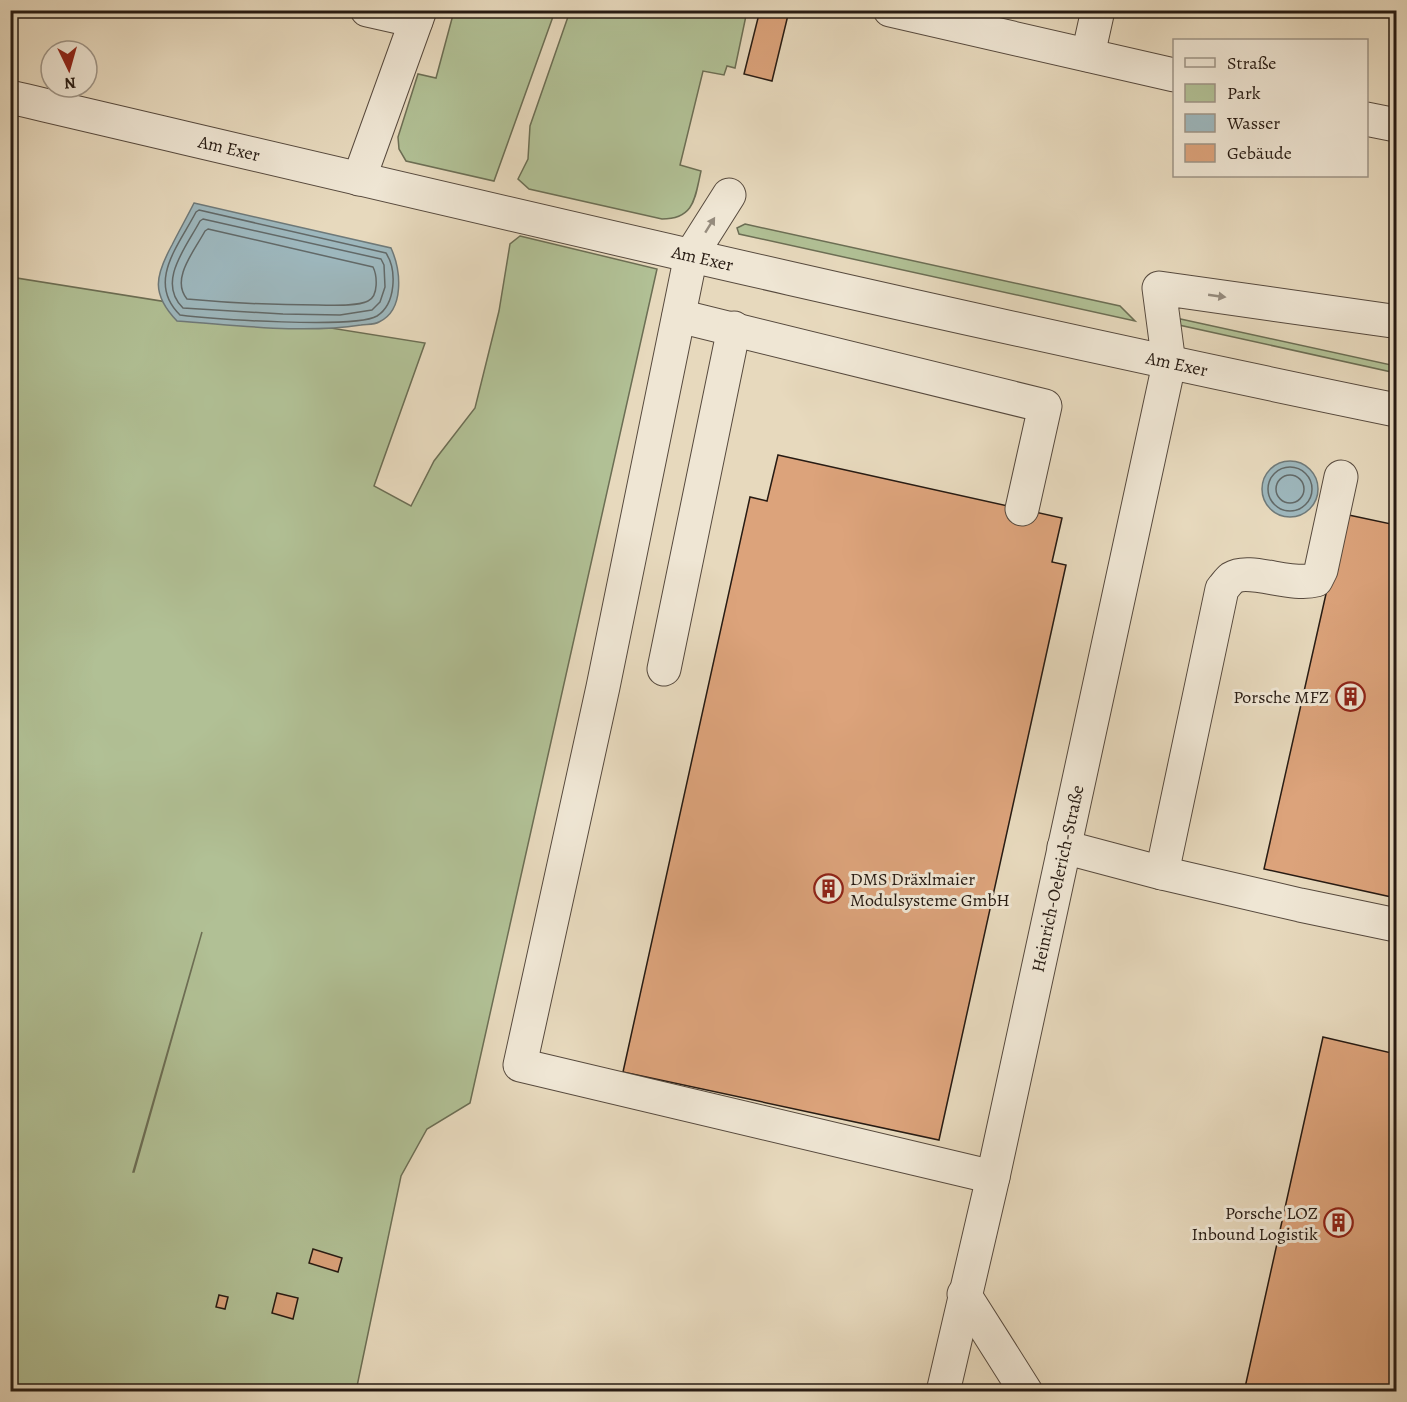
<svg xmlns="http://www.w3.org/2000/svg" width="1407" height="1402" font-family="Alegreya,serif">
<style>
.green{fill:#b1c095;stroke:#6c6e54;stroke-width:1.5;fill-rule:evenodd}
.water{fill:#9db7bd;stroke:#6e7979;stroke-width:1.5}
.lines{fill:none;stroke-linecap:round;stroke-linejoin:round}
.shore{stroke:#626968;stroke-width:1.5}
.building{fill:#dca37b;stroke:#271b13;stroke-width:1.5}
.minor-casing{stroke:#574a3e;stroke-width:35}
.minor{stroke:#efe6d4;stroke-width:33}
.oneway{fill:#958b7d}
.labels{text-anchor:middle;stroke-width:6;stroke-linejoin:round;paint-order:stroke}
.street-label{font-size:18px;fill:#271b13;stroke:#efe6d4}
.poi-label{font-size:18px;fill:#271b13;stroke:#efe6d4;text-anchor:end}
</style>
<rect width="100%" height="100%" fill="#e7d9bd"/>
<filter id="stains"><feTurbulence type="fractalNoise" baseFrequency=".00333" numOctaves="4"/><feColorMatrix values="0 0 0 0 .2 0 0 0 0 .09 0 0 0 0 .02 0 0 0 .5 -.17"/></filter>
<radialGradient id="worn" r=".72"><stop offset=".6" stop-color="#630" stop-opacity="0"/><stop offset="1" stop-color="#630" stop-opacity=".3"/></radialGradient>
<g class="green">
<polygon points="454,11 555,11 494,181 406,161 399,149 398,137 418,74 436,78"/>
<path d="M570,11H747L735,68L727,66L724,75L703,71L680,165L701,171C695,197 695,219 662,219L529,189L518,179L528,159L530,126Z"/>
<polygon points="745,224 1120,306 1135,321 739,234 737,228"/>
<path d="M520,236L657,269L470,1103L427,1129L401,1176L356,1391H11L10,277L425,343L374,486L411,506L434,461L475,408L499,311L510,244ZM202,932L134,1172H133Z"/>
<polygon points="1176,318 1396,366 1396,373 1179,325"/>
</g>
<g class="water">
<path d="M194,203L391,248C401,270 405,310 379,322C374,325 366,324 361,325C301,334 237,325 177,321C151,294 155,276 172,245C179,231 187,217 194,203Z"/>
<circle cx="1290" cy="489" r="28"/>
</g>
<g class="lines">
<g class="shore">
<path d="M199,210L386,253C397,270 396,304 377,316C355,329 211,319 180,315C146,282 179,245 196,212Z"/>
<path d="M203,219L381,259L384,265L385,287L380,302L372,310L340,315L283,314L183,308C156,282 187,246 200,221Z"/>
<path d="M208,229L373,267C377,275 379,296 368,301C356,307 331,305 318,305C274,305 230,303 187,299C170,279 195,250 205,231Z"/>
<circle cx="1290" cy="489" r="22"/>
<circle cx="1290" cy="489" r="14"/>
</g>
</g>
<g class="building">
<polygon points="760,10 769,10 788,15 772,81 744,74"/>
<polygon points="778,455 1062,518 1052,562 1066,565 939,1140 623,1072 750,497 767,501"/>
<polygon points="1344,514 1396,525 1396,898 1264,869"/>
<polygon points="1323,1037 1396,1054 1396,1392 1244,1392"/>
<polygon points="313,1249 342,1258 338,1272 309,1263"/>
<polygon points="277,1293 298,1298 293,1319 272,1313"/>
<polygon points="219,1295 228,1297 225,1309 216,1307"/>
</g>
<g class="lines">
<defs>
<g id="minor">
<polyline points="367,10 416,21"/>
<polyline points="890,10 1174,75"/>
<polyline points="1088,55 1098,10"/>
<path id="s1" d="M10,97C472,205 933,315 1396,410"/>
<polyline points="1366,119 1396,125"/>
<polyline points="359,179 420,10"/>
<polyline points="729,195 691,255 603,687 520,1065 993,1177"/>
<polyline points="679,316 1045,406 1022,509"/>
<polyline points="664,669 734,328"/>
<polyline points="1064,847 1162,873 1300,905 1396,925"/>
<path d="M1162,873L1222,589C1225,586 1228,581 1232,578C1249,567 1291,587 1316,580L1321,570L1341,477"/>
<polyline points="964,1294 1026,1392"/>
<path id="s2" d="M943,1392L993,1177L1169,364L1159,288L1392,321"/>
</g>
</defs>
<use href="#minor" class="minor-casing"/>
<use href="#minor" class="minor"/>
</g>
<defs><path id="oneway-solid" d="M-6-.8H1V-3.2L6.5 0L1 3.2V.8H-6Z" transform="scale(1.5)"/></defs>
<g class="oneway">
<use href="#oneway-solid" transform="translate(710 225) rotate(-58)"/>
<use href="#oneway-solid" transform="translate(1217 296) rotate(8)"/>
</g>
<defs>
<symbol id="building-ring" viewBox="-11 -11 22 22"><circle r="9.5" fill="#efe6d4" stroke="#8f2418" stroke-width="1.5"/><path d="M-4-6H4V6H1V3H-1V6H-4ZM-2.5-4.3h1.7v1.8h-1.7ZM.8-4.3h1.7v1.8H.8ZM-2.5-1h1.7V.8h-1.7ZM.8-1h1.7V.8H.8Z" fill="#8f2418"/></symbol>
</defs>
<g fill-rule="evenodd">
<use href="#building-ring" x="1334" y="680" width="33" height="33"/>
<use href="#building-ring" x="812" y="872" width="33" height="33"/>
<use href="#building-ring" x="1322" y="1206" width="33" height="33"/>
</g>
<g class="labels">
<g class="street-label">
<text dy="6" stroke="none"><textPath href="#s1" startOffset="225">Am Exer</textPath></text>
<text dy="6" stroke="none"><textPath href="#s1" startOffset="711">Am Exer</textPath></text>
<text dy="6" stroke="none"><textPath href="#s1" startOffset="1197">Am Exer</textPath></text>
<text dy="6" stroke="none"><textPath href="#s2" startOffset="526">Heinrich-Oelerich-Straße</textPath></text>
</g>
<g class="poi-label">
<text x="1329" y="703">Porsche MFZ</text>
<text x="850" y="885" text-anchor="start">DMS Dräxlmaier<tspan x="850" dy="21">Modulsysteme GmbH</tspan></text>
<text x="1318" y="1219">Porsche LOZ<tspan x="1318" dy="21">Inbound Logistik</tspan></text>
</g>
</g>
<rect width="1407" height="1402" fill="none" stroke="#e7d9bd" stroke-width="36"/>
<rect x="12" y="12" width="1383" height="1378" fill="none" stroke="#271b13" stroke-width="3"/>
<rect x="18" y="18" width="1371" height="1366" fill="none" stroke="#271b13" stroke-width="1.5"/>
<rect x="1173" y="39" width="195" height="138" fill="#efe6d4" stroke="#9f9587" stroke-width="1.5"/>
<rect x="1185" y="58" width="30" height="9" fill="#efe6d4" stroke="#9f9587" stroke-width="1.5"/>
<text x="1227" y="69" font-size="18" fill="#271b13">Straße</text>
<rect x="1185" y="84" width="30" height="18" fill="#b1c095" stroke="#9f9587" stroke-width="1.5"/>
<text x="1227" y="99" font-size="18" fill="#271b13">Park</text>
<rect x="1185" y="114" width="30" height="18" fill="#9db7bd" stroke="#9f9587" stroke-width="1.5"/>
<text x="1227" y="129" font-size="18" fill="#271b13">Wasser</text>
<rect x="1185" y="144" width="30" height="18" fill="#dca37b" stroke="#9f9587" stroke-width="1.5"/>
<text x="1227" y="159" font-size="18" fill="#271b13">Gebäude</text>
<g transform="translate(69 69) rotate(175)"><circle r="28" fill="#efe6d4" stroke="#9f9587" stroke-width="1.5"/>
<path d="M0-4.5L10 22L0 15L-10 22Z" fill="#8f2418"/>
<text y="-9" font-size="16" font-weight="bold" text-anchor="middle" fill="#271b13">N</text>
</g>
<rect width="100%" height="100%" filter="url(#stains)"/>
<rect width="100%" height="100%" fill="url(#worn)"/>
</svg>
